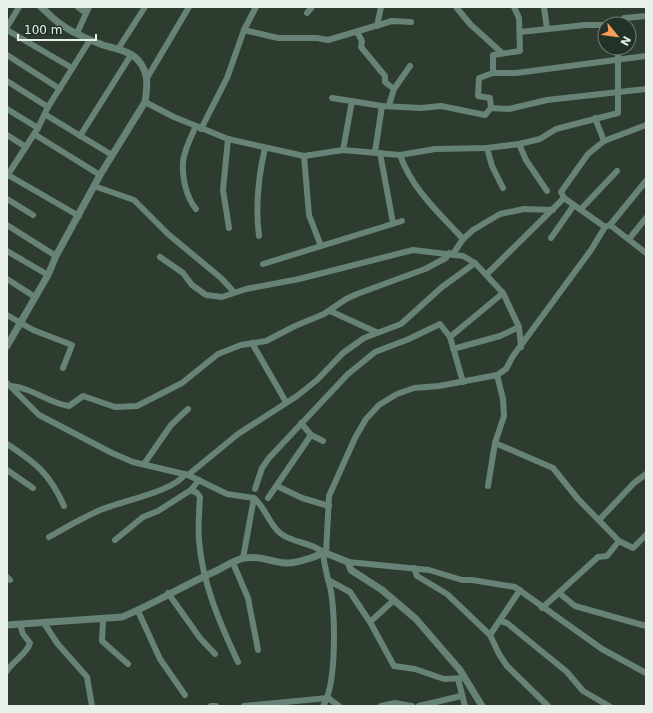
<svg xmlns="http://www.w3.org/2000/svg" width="653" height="713" font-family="'DejaVu Sans',sans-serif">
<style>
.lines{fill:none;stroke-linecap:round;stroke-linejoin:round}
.minor{stroke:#678277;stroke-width:6}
.tertiary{stroke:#678277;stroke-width:7}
</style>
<rect width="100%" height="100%" fill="#2d3c2f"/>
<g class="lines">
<g class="minor">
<polyline points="78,7 86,13"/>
<polyline points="456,7 470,24 502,53"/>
<polyline points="544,7 547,29"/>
<polyline points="307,13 312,7"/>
<polyline points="620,24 624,18 646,16"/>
<polyline points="377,26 381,7"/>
<polyline points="7,27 19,7"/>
<polyline points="7,30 72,68"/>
<polyline points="244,30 278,38 317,38 328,40 392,21 411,22"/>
<polyline points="357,32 362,41 361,47 385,76 385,82 394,89"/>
<polyline points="520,32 585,25 605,25"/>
<polyline points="77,33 89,7"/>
<polyline points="118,49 145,7"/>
<polyline points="7,55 60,89"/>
<polyline points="493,73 516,73 646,56"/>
<polyline points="147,78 189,7"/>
<polyline points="7,81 48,107"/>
<polyline points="332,98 382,106 421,108 441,106 485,115 491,108 509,109 547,100 646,89"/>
<polyline points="145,102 174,117 228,139 304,156 343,150 400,155 435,149 487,148 519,144 540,139 556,129 618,113 618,48"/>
<polyline points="389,105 394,89 410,66"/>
<polyline points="491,108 490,98 478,96 479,78 493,73 493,55 520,51 519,18 514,7"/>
<polyline points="7,109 38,128"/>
<polyline points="46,115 112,155"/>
<polyline points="595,118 604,141"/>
<path d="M196,126C191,137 184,150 183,162C182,177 186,197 196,209"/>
<polyline points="201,129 227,78 244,30 256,7"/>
<polyline points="34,134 100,175"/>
<polyline points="7,135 26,147"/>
<polyline points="80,136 131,55"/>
<polyline points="228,139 223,190 229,228"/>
<polyline points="519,144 526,160 547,191"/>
<polyline points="487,148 492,166 503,188"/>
<polyline points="343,150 352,101"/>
<polyline points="375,152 382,106"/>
<polyline points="380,153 393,223"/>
<path d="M400,155C412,189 438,212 463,239"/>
<polyline points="304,156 309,215 321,246"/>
<polyline points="8,175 79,216"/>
<polyline points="7,176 38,128 48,107 90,40"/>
<polyline points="94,186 134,200 168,234 221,278 234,292"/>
<polyline points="564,198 605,227"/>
<polyline points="7,199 33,215"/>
<polyline points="581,209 617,171"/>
<polyline points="7,225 56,256"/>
<polyline points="610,225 646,253"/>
<path d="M259,236C255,205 258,178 265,148"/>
<polyline points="551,238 574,205"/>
<polyline points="629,239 646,218"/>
<polyline points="7,251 48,275"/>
<polyline points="453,254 463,239 473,230 500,214 524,209 553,210"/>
<polyline points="160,257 183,273 192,285 206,295 222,297 246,289 299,279 413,250 463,256 475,263 503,293 519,327 521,347"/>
<polyline points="263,264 402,221"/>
<polyline points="487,274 564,198 561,192 588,154 604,141 646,125"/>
<polyline points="7,279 35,297"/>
<polyline points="330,311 376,332"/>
<polyline points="7,315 33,330 72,345 63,368"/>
<polyline points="450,337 503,293"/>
<polyline points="252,343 286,402"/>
<polyline points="453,349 500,336 519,327"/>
<path d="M7,383L39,415L112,453L133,462L188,475L227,494L254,498C265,507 269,524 280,533C292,543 311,542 323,552C324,567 328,577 331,591C335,618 337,684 323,706"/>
<path d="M10,386C31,387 48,403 69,406L83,396L115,407L137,406L182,383L218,354L241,345L266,341L295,326L324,314L346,299L357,294L425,269L446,258L449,253"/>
<polyline points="301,423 311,435 323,441"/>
<polyline points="495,443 553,468 578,499 619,541 633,548 646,535"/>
<path d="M7,444C36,463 50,474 64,506"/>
<polyline points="144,464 171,425 188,409"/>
<polyline points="7,470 33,488"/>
<polyline points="188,475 238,434 297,396 317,380 343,353 364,338 401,324 442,287 475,263"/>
<polyline points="277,486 302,498 329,506"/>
<polyline points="488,486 495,443 504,416 503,399 497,375"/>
<polyline points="255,489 262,468 269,458 348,374 375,352 409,339 440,324 450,337 463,382"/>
<path d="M191,490L197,493L200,497C199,511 198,526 199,540C202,582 220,624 238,662"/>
<polyline points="268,498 311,435"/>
<polyline points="600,519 634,483 646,474"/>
<path d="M49,537C65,528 82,518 98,511C120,501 174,492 185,474"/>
<polyline points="115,540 143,517 158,511 191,490 199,480"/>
<polyline points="326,554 329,496 355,438 366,419 379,405 397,394 414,388 439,386 497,375 506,369 513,356 591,250 605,227 610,225 646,181"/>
<polyline points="243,558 254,498"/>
<polyline points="348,562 429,570 462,580 472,580 515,587 602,649 646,673"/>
<polyline points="233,563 248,598 258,650"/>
<polyline points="414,568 417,576 447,594 490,635 499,654 507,666 548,706"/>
<polyline points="7,577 10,580"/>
<polyline points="328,580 350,592 370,622"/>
<polyline points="168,593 200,638 215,654"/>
<polyline points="559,593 575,606 646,626"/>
<polyline points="394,600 370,622 394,666 415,669 444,679 465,678"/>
<polyline points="542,608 598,557 607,556 619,541"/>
<polyline points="138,611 160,659 185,695"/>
<polyline points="103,619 102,641 128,664"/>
<polyline points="500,621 507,623 567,672 583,691 609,706"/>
<polyline points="44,623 57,643 87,677 92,706"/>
<polyline points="490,635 520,590"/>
<path d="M7,671C13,661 27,654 30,643L23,634L20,624"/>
<polyline points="458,679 465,706"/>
<polyline points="211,706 216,706"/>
<polyline points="244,706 328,698 339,706"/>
<polyline points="381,706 395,703 412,706"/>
<polyline points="419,706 461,696"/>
</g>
<g class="tertiary">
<path d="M7,346L48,275L56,256L100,175L145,102C147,89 149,75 141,64C133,51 116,49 103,45C90,40 74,34 62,25C54,20 48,13 41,7"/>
<path d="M7,625L122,617C154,604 184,585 216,571C224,567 234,560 244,558C268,554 278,570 307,559C313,557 317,557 323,552L348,562L351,570L382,590L416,619L460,670L482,706"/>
</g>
</g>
<rect width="653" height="713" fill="none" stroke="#e7f1e9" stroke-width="16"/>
<g transform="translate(617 36) rotate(119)"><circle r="19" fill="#233226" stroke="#717e74"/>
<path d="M0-3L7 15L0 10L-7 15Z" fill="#fc9d53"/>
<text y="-6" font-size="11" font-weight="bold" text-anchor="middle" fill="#e7f1e9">N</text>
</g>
<path d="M18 34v6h78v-6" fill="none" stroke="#e7f1e9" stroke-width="2"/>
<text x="24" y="34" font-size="12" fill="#e7f1e9" stroke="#233226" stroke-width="3" paint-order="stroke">100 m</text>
</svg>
